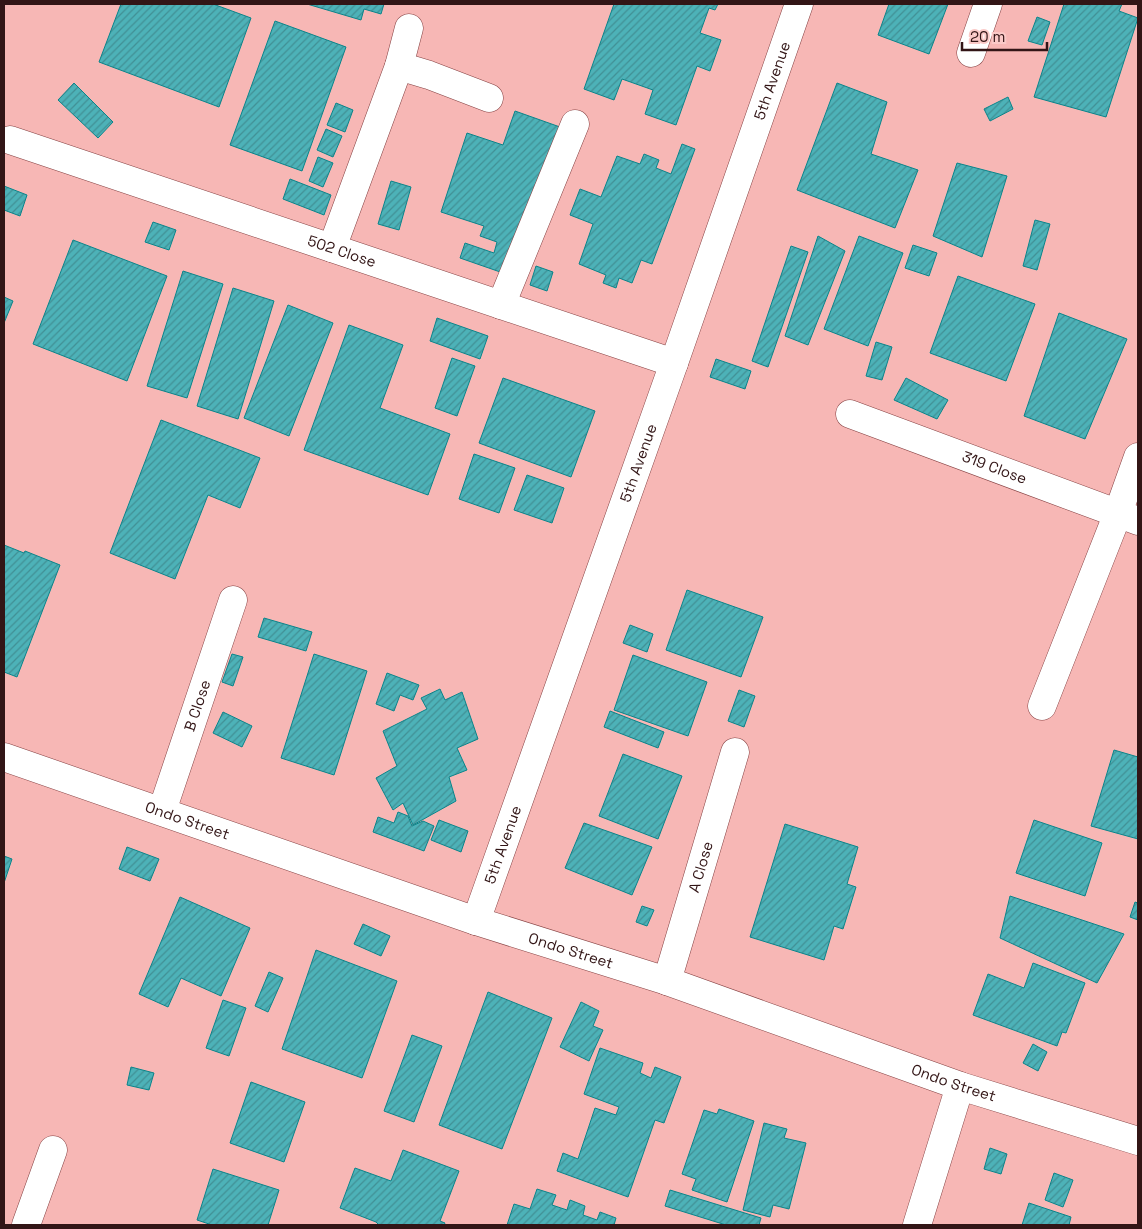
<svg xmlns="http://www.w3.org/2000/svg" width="1142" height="1229" font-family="'Space Grotesk',sans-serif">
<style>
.building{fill:url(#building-hatch);stroke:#0a848a}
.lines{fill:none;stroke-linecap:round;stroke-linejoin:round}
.minor-casing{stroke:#864243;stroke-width:29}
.minor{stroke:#fff;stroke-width:28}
.labels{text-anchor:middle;stroke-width:5;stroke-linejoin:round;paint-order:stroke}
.street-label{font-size:15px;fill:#321516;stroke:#fac9c7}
</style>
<defs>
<pattern id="building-hatch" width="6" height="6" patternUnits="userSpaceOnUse" patternTransform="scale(1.25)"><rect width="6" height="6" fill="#4db2b8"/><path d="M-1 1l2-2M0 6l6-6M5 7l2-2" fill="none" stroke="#419095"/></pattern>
</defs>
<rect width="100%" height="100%" fill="#f7b7b5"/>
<g class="building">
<polygon points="121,4 213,4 251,18 219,107 99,62"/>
<polygon points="307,4 384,4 381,14 364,9 361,20"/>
<polygon points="614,4 718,4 715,10 709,8 700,33 721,40 710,71 697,66 676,125 645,114 653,90 622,79 614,100 584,89"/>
<polygon points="889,4 948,4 929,54 878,35"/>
<polygon points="1064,4 1122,4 1119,11 1138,18 1106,117 1034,97"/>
<polygon points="1037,17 1050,22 1042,45 1028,41"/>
<polygon points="275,21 346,47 302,171 230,145"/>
<polygon points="74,83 113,122 98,138 58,100"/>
<polygon points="837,83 887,102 871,154 918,170 895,228 797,190"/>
<polygon points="1008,97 1013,109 990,121 984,109"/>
<polygon points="336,103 353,110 345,132 327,125"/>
<polygon points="515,111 560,127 506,274 460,258 465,243 494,253 497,242 480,236 484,226 441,212 467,133 503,145"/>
<polygon points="326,129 342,136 333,157 317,150"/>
<polygon points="682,144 695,149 652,264 641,260 632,283 619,278 616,288 603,283 606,275 579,264 593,224 570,215 580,189 601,197 617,156 640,164 644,154 659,160 656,168 671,174"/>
<polygon points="318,157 333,163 323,187 309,181"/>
<polygon points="957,163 1007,176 982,257 933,236"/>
<polygon points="290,179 331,195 324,215 283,199"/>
<polygon points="391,181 411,187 399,230 378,224"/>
<polygon points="4,186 27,195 20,216 4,210"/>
<polygon points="1035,220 1050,224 1037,270 1023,266"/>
<polygon points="153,222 176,230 169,250 145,242"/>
<polygon points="818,236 845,251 808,345 785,336"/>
<polygon points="859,236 903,253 868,346 824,329"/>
<polygon points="73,240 167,276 127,381 33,344"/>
<polygon points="913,245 937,253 929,276 905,268"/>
<polygon points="791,246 808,252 768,367 752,361"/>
<polygon points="536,266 553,272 547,291 530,285"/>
<polygon points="183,271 223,284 187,398 147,386"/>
<polygon points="958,276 1035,304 1006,381 930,353"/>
<polygon points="233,288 274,301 238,419 197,406"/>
<polygon points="4,297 13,301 4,323"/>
<polygon points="288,305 333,323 289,436 244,418"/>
<polygon points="1059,313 1127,339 1085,439 1024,416"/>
<polygon points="437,318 488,336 480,359 430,341"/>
<polygon points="349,325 403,345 380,408 450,434 428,495 304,450"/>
<polygon points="876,342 892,347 882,380 866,376"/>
<polygon points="452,358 475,366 457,416 435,408"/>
<polygon points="716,359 751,371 745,389 710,377"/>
<polygon points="503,378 595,411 571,477 479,443"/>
<polygon points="906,378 948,400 937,419 894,400"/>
<polygon points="161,420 260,458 240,508 208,495 175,579 110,553"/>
<polygon points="474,454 515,468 499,513 459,499"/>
<polygon points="527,475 564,488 552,523 514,510"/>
<polygon points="4,545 24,553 25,551 60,565 17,677 4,672"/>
<polygon points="687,590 763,617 741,677 666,650"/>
<polygon points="264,618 312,632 306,651 258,637"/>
<polygon points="630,625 653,634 647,652 623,643"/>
<polygon points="232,654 243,657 233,686 222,682"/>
<polygon points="314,654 367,671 334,775 281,758"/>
<polygon points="633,655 707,682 688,736 614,710"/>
<polygon points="387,673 419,685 413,700 400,695 394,711 376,704"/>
<polygon points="440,689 445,700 462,692 478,739 457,748 467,770 449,777 456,801 413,825 403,803 393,810 376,778 397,766 383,731 427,709 421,698"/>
<polygon points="739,690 755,696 744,727 728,721"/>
<polygon points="610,711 664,732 658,748 604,727"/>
<polygon points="223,712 252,726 242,747 213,733"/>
<polygon points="1114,750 1138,757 1138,839 1091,826"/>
<polygon points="623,754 682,776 658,839 599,816"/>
<polygon points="398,812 408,816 412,826 423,821 434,826 424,851 373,832 378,817 394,823"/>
<polygon points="439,820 468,831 461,852 431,840"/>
<polygon points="1034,820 1102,843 1085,896 1016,873"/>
<polygon points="584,823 652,847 632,895 565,868"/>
<polygon points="785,824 858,847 847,884 856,887 843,929 834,926 824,960 750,937"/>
<polygon points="127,847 159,859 150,881 119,869"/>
<polygon points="4,856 12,859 4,883"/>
<polygon points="1010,896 1124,934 1097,983 1000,938"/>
<polygon points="180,897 250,928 221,996 181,978 168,1007 139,994"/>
<polygon points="1135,902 1138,903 1138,920 1130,917"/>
<polygon points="642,906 654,910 647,926 636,922"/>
<polygon points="363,924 390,936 381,956 354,944"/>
<polygon points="316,950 397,981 362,1078 282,1049"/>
<polygon points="1033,963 1085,983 1066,1033 1062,1032 1057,1046 973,1015 988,974 1024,988"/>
<polygon points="269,972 283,978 268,1012 255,1006"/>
<polygon points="488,992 552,1018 502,1149 439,1125"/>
<polygon points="223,1000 246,1008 229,1056 206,1048"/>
<polygon points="581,1002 599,1011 593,1026 603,1030 589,1061 560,1047"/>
<polygon points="412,1035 442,1046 414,1122 384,1111"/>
<polygon points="1033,1044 1047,1052 1038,1071 1023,1063"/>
<polygon points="600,1048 643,1063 640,1073 651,1078 655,1067 681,1077 664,1123 655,1120 628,1197 557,1171 563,1153 578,1159 595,1108 616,1115 619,1107 584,1094"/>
<polygon points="131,1067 154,1073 149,1090 127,1085"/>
<polygon points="251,1082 305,1102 284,1162 230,1143"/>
<polygon points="719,1109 754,1121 727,1202 692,1190 696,1179 682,1174 704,1110 717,1114"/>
<polygon points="764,1123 787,1129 784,1138 806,1143 789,1209 773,1205 770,1217 743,1210"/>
<polygon points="990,1148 1007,1154 1001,1174 984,1169"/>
<polygon points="403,1150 459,1171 440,1221 445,1223 444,1225 379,1225 376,1222 340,1208 355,1168 391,1181"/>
<polygon points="213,1169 279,1190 268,1225 212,1225 197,1220"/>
<polygon points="1054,1173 1073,1180 1063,1207 1045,1200"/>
<polygon points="537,1189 556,1195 552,1205 567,1210 570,1200 585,1206 583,1215 597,1220 600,1212 616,1218 614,1225 507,1225 514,1204 530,1209"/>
<polygon points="670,1190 761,1218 759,1225 726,1225 665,1206"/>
<polygon points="1029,1203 1071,1217 1069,1225 1022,1225"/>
</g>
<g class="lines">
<defs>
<g id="minor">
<polyline points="971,53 988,4"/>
<polyline points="399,66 429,75 489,98"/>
<path id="s1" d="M10,140L674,363"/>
<polyline points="332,248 399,66 409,28"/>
<polyline points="501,305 575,124"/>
<path id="s2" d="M850,414L1138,521"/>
<polyline points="1042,706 1118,513 1138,457"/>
<path id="s3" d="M4,757L476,921L667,981L960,1086L1138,1141"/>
<path id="s4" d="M162,811L233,600"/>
<path id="s5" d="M476,921L674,363L799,4"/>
<path id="s6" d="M667,981L735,752"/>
<polyline points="26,1225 53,1150"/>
<polyline points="917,1225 960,1086"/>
</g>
</defs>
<use href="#minor" class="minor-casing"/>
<use href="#minor" class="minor"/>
</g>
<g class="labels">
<g class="street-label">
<text dy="5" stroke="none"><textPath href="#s5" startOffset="891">5th Avenue</textPath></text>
<text dy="5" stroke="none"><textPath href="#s1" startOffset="350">502 Close</textPath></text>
<text dy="5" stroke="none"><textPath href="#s5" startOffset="486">5th Avenue</textPath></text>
<text dy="5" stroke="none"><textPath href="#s2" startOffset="154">319 Close</textPath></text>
<text dy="5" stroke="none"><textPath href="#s4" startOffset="111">B Close</textPath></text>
<text dy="5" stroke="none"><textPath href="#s3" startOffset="194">Ondo Street</textPath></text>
<text dy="5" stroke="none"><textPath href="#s5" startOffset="81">5th Avenue</textPath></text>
<text dy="5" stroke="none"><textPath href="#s6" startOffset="119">A Close</textPath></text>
<text dy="5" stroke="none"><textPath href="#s3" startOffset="599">Ondo Street</textPath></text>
<text dy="5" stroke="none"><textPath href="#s3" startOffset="1004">Ondo Street</textPath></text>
</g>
</g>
<rect width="1142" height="1229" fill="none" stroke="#321516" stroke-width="10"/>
<path d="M962 42v8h85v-8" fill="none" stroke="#321516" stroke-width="2.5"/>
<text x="970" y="42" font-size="15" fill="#321516" stroke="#fac9c7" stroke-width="4" paint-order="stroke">20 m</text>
</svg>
